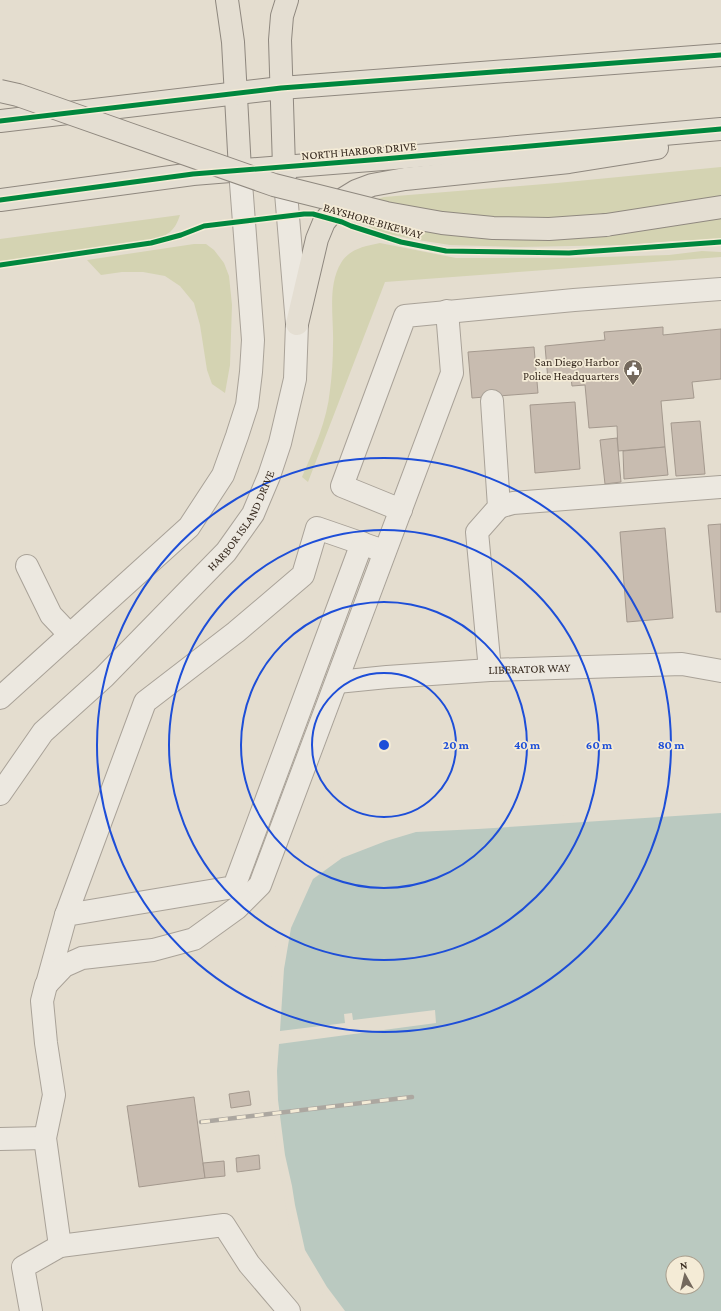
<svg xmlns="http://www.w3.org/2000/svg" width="721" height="1311" font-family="'Crimson Pro',serif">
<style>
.green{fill:#d4d3b2}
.water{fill:#bac9c0;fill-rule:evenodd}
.pier{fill:#e4ddcf}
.building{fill:#c8bcb0;stroke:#a4998e}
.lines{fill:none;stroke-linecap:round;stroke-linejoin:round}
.minor-casing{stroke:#a9a298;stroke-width:24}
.major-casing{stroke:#8f887f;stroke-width:24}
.minor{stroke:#ece8e0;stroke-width:22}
.major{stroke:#e4ded2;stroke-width:22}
.rail-casing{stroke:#aca7a0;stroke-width:4.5}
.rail{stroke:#f4ebd6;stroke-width:3;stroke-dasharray:9;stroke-linecap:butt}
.major-bridge-casing{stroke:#8f887f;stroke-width:24;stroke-linecap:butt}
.major-bridge{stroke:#e4ded2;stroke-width:22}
.cycleway-casing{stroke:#f4ebd6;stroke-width:8}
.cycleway{stroke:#00873e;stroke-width:5}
.ring{fill:none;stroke:#1d4ed8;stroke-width:2}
.labels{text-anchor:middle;stroke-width:3.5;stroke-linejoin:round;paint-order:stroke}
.street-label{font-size:12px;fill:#382b20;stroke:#f4ebd6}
.poi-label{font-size:12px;fill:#382b20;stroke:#f4ebd6;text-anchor:end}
.centre{fill:#1d4ed8;stroke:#f4ebd6;stroke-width:2}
.ring-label{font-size:12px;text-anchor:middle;font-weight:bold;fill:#1d4ed8;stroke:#f4ebd6;stroke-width:3.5;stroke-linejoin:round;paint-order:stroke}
</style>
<rect width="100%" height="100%" fill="#e4ddcf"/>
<g class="green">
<polygon points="721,167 721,239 673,241 627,245 518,247 450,245 418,240 378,232 361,222 357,212 367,202 384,197 557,183"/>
<path d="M180,215C174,233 168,234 152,241L0,262V239Z"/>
<path d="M380,243L456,258H568L669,255L702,251L721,252V257L385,282L308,482L302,477C314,449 327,421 330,390C332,375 333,359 333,344C334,319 327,286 341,263C349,249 365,246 380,243Z"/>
<polygon points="194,244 206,244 214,250 224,263 229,276 232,305 230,365 225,393 212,384 207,370 200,325 194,303 180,286 165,276 143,272 122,272 101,275 87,260"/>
</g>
<path class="water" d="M721,808V1311H335L294,1246L271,1096V992L307,872L373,830ZM673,1263H697V1287H673Z"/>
<polygon class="pier" points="721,806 721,813 478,829 416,832 386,841 342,858 313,879 291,928 284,969 280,1031 345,1023 344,1014 352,1013 353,1020 435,1010 436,1023 279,1044 277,1071 278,1100 285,1155 292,1186 295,1205 305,1250 327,1287 345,1311 333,1311 292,1247 269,1096 269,992 278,931 305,871 339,845 373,828 502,819"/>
<g class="building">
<polygon points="663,327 663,335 721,329 721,379 692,382 694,398 661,401 665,447 618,451 617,426 589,428 585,385 572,386 571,378 548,380 545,346 605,340 604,332"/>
<polygon points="534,347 538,393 472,398 468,352"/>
<polygon points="575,402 580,469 535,473 530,405"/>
<polygon points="700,421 705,474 676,476 671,423"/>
<polygon points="617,438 621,482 605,484 600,440"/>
<polygon points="665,447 668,475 624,479 623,451"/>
<polygon points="721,524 721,612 716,612 708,525"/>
<polygon points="665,528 673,618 627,622 620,532"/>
<polygon points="249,1091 251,1105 231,1108 229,1094"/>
<polygon points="194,1097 205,1178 139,1187 127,1106"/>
<polygon points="259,1155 260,1169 237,1172 236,1158"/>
<polygon points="224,1161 225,1176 205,1178 203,1163"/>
</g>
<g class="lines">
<defs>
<g id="minor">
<polyline points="499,507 513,503 721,487"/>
<polyline points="401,510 342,486 405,316 574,300 721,289"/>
<polyline points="27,566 51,615 70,635"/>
<polyline points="490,670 477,532 499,507 492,401"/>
<path id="s1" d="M337,682L387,677L490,670L682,664L721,671"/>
<polyline points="0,698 189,527 223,475 237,436 247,405 251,372 253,340 240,170"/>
<path id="s2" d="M0,794L43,732L104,677L226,552L253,514L269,476L280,443L295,379L297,324L284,169"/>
<polyline points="66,915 145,702 236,632 303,575 317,528 375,548"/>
<polyline points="47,984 66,915 234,887 362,543"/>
<polyline points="0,1139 45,1138"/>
<polyline points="60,1246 45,1138 54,1095 46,1043 42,1001 46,985 64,966 82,958 153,950 194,939 237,908 260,885 452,373 447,311"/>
<polyline points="31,1311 23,1267 60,1246 224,1225 249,1264 289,1311"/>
</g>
<g id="major">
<polyline points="227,0 233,42 240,170"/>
<polyline points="0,121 281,88 721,55"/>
<polyline points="284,167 280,40 282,16 287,0"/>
<polyline points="0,200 193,174 383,159 721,129"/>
<polyline points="606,225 721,207"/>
<polyline points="297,324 317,239 324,222 343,199 356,191 372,185 405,179 569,162 657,148"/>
</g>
</defs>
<use href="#minor" class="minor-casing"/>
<use href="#major" class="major-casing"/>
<use href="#minor" class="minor"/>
<use href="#major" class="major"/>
<defs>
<polyline id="rail" points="201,1122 412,1097"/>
</defs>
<use href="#rail" class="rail-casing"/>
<use href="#rail" class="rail"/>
<defs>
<polyline id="major-bridge" points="0,91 18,95 274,185 386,213 442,223 493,228 549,229 606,225"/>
</defs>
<use href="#major-bridge" class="major-bridge-casing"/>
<use href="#major-bridge" class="major-bridge"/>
<defs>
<g id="cycleway">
<polyline points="0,121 281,88 721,55"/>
<polyline points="0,200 193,174 383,159 721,129"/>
<polyline points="0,265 151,243 181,235 204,226 304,214 313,214 342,222 351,226 401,242 446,251 569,253 721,242"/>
</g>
</defs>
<use href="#cycleway" class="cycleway-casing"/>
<use href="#cycleway" class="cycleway"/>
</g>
<g class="ring">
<circle cx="384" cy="745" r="72"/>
<circle cx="384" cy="745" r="143"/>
<circle cx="384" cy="745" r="215"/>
<circle cx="384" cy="745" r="287"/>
</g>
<defs>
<symbol id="civic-pin" viewBox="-11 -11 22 30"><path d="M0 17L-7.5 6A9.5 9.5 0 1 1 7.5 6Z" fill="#74695d" stroke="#f4ebd6"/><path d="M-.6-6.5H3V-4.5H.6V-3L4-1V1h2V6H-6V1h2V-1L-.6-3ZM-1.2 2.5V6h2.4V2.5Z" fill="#fff"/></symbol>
</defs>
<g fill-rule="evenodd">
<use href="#civic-pin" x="622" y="358" width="22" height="30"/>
</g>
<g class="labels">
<g class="street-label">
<text transform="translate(359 151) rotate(-5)" y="4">NORTH HARBOR DRIVE</text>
<text transform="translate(373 221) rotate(16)" y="4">BAYSHORE BIKEWAY</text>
<text dy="4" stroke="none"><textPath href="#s2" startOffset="367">HARBOR ISLAND DRIVE</textPath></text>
<text dy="4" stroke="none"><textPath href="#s1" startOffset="193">LIBERATOR WAY</textPath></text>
</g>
<g class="poi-label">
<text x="619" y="366">San Diego Harbor<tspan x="619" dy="14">Police Headquarters</tspan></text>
</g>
</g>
<circle cx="384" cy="745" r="6" class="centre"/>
<g class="ring-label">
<text x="456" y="749">20 m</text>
<text x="527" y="749">40 m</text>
<text x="599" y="749">60 m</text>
<text x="671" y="749">80 m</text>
</g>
<g transform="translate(685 1275) rotate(352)"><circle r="19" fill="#f4ebd6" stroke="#a99e8d"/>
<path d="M0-3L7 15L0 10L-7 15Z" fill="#74695d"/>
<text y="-6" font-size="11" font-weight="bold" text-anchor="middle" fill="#382b20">N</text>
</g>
</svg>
